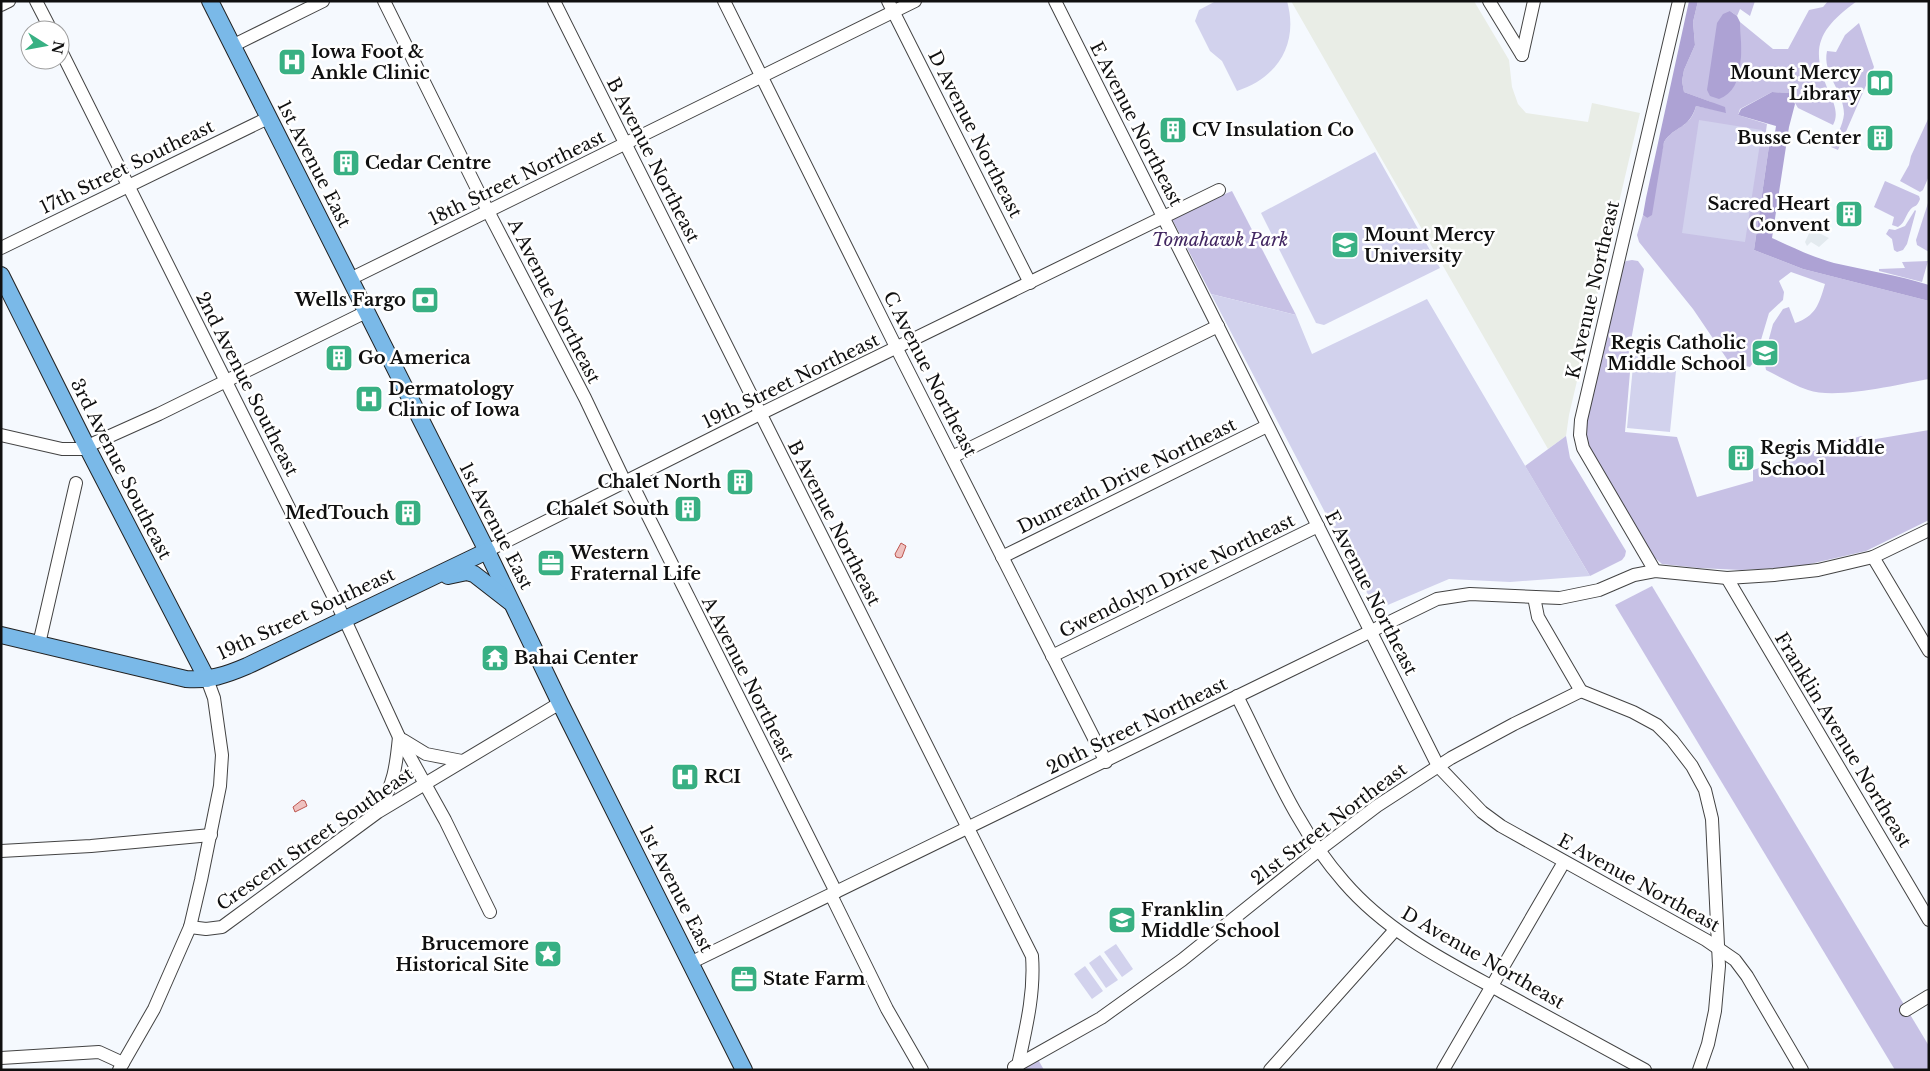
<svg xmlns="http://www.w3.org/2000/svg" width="1930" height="1071" font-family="'Libre Baskerville',serif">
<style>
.industrial{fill:#e9ede6}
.green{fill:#c7c1e5}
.forest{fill:#ada2d4}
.pitch{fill:#d2d2ed}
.plaza{fill:#e3eaef}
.water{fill:#efc1bf;stroke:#be564f}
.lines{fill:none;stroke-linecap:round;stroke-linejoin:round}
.minor-casing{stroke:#434343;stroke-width:14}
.major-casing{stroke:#212121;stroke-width:18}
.minor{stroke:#fff;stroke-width:12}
.major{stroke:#7ab9e8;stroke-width:16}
.labels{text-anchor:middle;stroke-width:5;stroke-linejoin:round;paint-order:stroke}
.poi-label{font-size:18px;font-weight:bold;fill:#101010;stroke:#fff;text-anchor:start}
.street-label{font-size:18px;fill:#101010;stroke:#fff}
.park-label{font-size:18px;font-style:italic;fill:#422761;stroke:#fff}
</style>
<rect width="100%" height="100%" fill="#f5f9fe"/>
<polygon class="industrial" points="1291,1 1474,1 1509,60 1512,87 1518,104 1526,113 1588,122 1592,103 1640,113 1569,415 1566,436 1548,449"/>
<g class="green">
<path d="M1698,1H1755L1750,16L1740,9L1737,16L1730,11L1741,65L1740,22L1773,49H1788L1809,10L1823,7L1828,1H1857C1819,29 1809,47 1829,92C1834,103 1839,114 1833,125L1798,108L1789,93L1772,92L1740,109L1738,115L1767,124L1765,138L1770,139L1754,250L1803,269L1929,301V379C1899,384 1836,400 1808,390C1794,385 1780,377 1766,370L1764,357L1773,324L1783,309L1789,307L1795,323C1816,316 1819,304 1825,284L1791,272L1779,281L1784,292L1783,300L1769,313L1755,360L1750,367L1729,362L1693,309L1639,242L1637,235L1643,215L1647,218L1664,142C1675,125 1690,129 1696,106L1726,112L1711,102L1684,92L1682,81L1684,70L1695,45L1693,22Z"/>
<path d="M1859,23L1874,67L1838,150L1831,147C1836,137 1843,125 1844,114C1844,91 1822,74 1827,51L1836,52L1845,35Z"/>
<polygon points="1929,117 1929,176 1923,190 1920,192 1900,181 1909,165 1911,156"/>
<path d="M1885,181L1919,196L1920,199C1916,209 1915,204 1910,210C1905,216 1905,223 1898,227L1892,225L1894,217L1874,207Z"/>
<polygon points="1232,191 1296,315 1211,294 1171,217"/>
<polygon points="1929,200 1929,252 1917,245 1916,240"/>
<polygon points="1915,210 1916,211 1907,244 1903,250 1897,252 1894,250 1892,239 1886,234 1889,229 1895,230 1905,226"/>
<polygon points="1632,260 1638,261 1644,269 1628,357 1630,372 1625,432 1677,437 1697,497 1753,481 1753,470 1861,436 1870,440 1929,430 1929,520 1866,551 1797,567 1741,570 1698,568 1662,564 1654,557 1589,449 1586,433 1588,412 1622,266 1626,261"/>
<polygon points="1928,261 1922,282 1879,271 1879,269 1905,268 1902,262"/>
<polygon points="1566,436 1570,458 1626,551 1625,556 1622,560 1590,576 1525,466"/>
<polygon points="1652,586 1929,1046 1929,1070 1895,1070 1615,605"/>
<polygon points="1036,1056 1044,1070 1009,1070"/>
</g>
<g class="forest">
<path d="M1689,1H1698L1693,22L1695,45L1684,70L1682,81L1684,92L1725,107L1726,113L1696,106C1689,130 1675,125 1664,142L1652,215L1647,218L1643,215L1646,198Z"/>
<path d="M1730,11L1737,16L1740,22C1741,46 1747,89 1719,99L1710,96L1707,90L1717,23L1723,14Z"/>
<path d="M1772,92L1790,93L1795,104L1789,127L1772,238C1792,247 1812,257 1834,263C1865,270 1897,275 1929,285V301L1803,269L1754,250L1770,139H1774L1776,126L1738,115L1741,109Z"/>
</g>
<g class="pitch">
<path d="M1216,1H1287C1299,43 1278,78 1237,91L1222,61L1210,51L1195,21L1199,10Z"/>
<polygon points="1699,120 1762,130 1745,242 1682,233"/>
<polygon points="1375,152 1440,268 1324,325 1316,323 1261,213"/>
<polygon points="1211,294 1296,315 1312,354 1427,299 1590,576 1510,582 1449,579 1376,610"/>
<polygon points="1634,356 1657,358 1657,369 1676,371 1670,432 1627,428"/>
<polygon points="1116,944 1133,969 1122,977 1104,952"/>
<polygon points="1100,955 1118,980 1106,988 1089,963"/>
<polygon points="1085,966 1103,991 1092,999 1074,974"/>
</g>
<polygon class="plaza" points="1813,225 1816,226 1819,233 1829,238 1819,247 1811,242 1807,246 1805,242"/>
<g class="water">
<polygon points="901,543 906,546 902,557 900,558 896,557 895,554"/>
<polygon points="302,800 305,801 307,806 295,812 293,807"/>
</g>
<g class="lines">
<defs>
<g id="minor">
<polyline points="36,1 51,30"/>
<polyline points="384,1 488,211 585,398 625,482"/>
<path d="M554,1L1032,956C1035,995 1025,1032 1017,1070"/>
<polyline points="724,1 897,349 1106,762"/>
<polyline points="888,1 1030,283"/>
<polyline points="1055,1 1438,766 1482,812 1501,826 1706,940 1735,960 1747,976 1802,1070"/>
<polyline points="1489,1 1522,55"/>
<polyline points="1,5 9,1"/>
<polyline points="232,46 323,1"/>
<polyline points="60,49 345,620 399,737 445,820 490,912"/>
<polyline points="1522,55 1534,1"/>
<polyline points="1,248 268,118"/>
<polyline points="350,279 915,1"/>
<polyline points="1,435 62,449 81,449 159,414 366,312"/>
<polyline points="952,457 1218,326"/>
<polyline points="630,480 836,892"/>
<polyline points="487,551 760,414 1219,190"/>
<polyline points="1002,557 1267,426"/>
<polyline points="1873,557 1929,651"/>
<polyline points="1655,571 1583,448 1580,435 1581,420 1679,1"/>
<polyline points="1727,578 1929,920"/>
<polyline points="1534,597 1538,617 1581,691 1633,712 1657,725 1672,740 1692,766 1705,790 1712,819 1719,966 1715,1011 1708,1044 1699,1070"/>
<polyline points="39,644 76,483"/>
<polyline points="1052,656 1318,526"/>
<path d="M1237,696C1269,759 1296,828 1344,882C1387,932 1445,961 1502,992C1549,1018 1597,1044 1645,1070"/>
<polyline points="403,740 426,754 462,761"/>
<path d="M379,810C394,782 396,768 399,737"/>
<polyline points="1,851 91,846 211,835"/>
<polyline points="831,895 887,1009 922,1070"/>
<polyline points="190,927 206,929 222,927 378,812 560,703"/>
<polyline points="690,963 1437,599 1470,594 1560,598 1599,590 1634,575 1655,571 1727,578 1774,575 1818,570 1873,557 1929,530"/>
<polyline points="1906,1010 1929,996"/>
<polyline points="1,1058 99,1052 123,1063"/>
<polyline points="1014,1067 1101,1018 1182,960 1319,850 1377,806 1451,758 1514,724 1581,691"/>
<polyline points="119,1070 154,1009 190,927 201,880 220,786 222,755 214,698 207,679"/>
<polyline points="1270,1070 1395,930"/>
<polyline points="1443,1070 1564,862"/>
</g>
<g id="major">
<polyline points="210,1 487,551 560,703 744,1070"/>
<polyline points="1,275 87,447 207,679"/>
<polyline points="448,576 467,572 474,574 510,602"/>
<path d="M1,635L186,679C208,681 226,675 247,666L487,551"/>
</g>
</defs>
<use href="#minor" class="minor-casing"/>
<use href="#major" class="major-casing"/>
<use href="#minor" class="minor"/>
<use href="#major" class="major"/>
</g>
<defs>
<symbol id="hospital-square" viewBox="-11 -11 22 22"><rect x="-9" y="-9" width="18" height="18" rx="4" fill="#38b083" stroke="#fff"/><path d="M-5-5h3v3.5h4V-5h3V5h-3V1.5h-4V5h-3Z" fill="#fff"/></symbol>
<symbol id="library-square" viewBox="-11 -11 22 22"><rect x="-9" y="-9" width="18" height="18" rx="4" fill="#38b083" stroke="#fff"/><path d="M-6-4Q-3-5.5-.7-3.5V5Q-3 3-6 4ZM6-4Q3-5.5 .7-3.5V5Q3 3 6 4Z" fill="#fff"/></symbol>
<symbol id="building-square" viewBox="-11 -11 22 22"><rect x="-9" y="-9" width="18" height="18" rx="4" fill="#38b083" stroke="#fff"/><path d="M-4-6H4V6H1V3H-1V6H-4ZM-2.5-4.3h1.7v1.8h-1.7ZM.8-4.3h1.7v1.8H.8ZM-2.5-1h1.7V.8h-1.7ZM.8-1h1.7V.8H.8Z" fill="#fff"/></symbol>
<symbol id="university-square" viewBox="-11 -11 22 22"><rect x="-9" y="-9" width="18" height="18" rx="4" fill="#38b083" stroke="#fff"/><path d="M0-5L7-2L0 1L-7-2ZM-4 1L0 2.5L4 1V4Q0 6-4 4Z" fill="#fff"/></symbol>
<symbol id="bank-square" viewBox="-11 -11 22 22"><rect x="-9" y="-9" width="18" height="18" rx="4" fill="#38b083" stroke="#fff"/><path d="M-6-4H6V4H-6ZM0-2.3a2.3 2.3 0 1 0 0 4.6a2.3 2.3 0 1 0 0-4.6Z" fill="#fff"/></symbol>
<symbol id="school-square" viewBox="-11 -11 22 22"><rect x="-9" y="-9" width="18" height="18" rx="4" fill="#38b083" stroke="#fff"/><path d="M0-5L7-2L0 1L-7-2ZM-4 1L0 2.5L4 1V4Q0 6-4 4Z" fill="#fff"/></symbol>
<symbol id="office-square" viewBox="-11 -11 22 22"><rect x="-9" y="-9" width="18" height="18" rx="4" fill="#38b083" stroke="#fff"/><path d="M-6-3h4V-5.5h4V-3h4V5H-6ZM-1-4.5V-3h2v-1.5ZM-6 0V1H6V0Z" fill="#fff"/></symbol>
<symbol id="temple-square" viewBox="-11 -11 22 22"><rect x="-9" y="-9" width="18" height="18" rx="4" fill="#38b083" stroke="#fff"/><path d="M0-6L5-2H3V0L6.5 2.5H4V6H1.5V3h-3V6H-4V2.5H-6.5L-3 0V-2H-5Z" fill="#fff"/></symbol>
<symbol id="sight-square" viewBox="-11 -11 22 22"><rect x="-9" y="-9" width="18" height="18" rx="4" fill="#38b083" stroke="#fff"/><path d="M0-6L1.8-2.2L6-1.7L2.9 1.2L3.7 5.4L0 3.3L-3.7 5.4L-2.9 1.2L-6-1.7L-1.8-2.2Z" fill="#fff"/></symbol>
</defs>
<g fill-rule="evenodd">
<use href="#hospital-square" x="276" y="46" width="32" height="32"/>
<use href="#library-square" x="1864" y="67" width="32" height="32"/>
<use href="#building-square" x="1157" y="114" width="32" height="32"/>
<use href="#building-square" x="1864" y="122" width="32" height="32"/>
<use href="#building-square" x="330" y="147" width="32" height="32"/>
<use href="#building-square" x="1833" y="198" width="32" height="32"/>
<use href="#university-square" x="1329" y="229" width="32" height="32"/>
<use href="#bank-square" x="409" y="284" width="32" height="32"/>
<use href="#school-square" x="1749" y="337" width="32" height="32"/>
<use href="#building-square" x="323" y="342" width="32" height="32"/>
<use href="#hospital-square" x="353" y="383" width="32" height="32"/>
<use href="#building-square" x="1725" y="442" width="32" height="32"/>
<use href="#building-square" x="724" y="466" width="32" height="32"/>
<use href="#building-square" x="672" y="493" width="32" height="32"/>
<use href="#building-square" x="392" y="497" width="32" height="32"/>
<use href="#office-square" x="535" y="547" width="32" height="32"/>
<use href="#temple-square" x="479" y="642" width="32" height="32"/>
<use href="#hospital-square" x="669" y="761" width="32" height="32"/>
<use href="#school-square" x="1106" y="904" width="32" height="32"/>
<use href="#sight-square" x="532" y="938" width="32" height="32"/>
<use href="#office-square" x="728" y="963" width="32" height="32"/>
</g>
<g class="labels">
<g class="poi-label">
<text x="311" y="58">Iowa Foot &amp;<tspan x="311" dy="21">Ankle Clinic</tspan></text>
<text x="1861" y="79" text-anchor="end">Mount Mercy<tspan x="1861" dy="21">Library</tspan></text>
<text x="1192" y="136">CV Insulation Co</text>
<text x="1861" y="144" text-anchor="end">Busse Center</text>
<text x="365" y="169">Cedar Centre</text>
<text x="1830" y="210" text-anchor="end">Sacred Heart<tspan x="1830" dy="21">Convent</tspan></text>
<text x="1364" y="241">Mount Mercy<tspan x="1364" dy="21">University</tspan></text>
<text x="406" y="306" text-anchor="end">Wells Fargo</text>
<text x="1746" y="349" text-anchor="end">Regis Catholic<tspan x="1746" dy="21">Middle School</tspan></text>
<text x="358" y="364">Go America</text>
<text x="388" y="395">Dermatology<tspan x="388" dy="21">Clinic of Iowa</tspan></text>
<text x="1760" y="454">Regis Middle<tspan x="1760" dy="21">School</tspan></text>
<text x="721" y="488" text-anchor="end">Chalet North</text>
<text x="669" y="515" text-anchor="end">Chalet South</text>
<text x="389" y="519" text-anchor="end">MedTouch</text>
<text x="570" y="559">Western<tspan x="570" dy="21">Fraternal Life</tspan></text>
<text x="514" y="664">Bahai Center</text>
<text x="704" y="783">RCI</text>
<text x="1141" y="916">Franklin<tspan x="1141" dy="21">Middle School</tspan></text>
<text x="529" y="950" text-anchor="end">Brucemore<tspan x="529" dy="21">Historical Site</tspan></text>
<text x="763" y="985">State Farm</text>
</g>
<g class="street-label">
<text transform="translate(1136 124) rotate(63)" y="6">E Avenue Northeast</text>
<text transform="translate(975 134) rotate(63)" y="6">D Avenue Northeast</text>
<text transform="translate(653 160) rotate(63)" y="6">B Avenue Northeast</text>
<text transform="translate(314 164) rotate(63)" y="6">1st Avenue East</text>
<text transform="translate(127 167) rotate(-26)" y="6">17th Street Southeast</text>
<text transform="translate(517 178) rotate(-26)" y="6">18th Street Northeast</text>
<text transform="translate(1593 290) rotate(-77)" y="6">K Avenue Northeast</text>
<text transform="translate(554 301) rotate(63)" y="6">A Avenue Northeast</text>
<text transform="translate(930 374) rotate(63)" y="6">C Avenue Northeast</text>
<text transform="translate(791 381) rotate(-26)" y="6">19th Street Northeast</text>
<text transform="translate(247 384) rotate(63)" y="6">2nd Avenue Southeast</text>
<text transform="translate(121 469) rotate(63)" y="6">3rd Avenue Southeast</text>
<text transform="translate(1127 476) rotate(-26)" y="6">Dunreath Drive Northeast</text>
<text transform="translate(834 523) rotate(63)" y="6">B Avenue Northeast</text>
<text transform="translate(496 526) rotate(63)" y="6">1st Avenue East</text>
<text transform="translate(1177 576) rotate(-26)" y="6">Gwendolyn Drive Northeast</text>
<text transform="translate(1371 593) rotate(63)" y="6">E Avenue Northeast</text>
<text transform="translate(306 614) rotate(-25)" y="6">19th Street Southeast</text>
<text transform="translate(748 679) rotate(63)" y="6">A Avenue Northeast</text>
<text transform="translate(1137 726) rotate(-26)" y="6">20th Street Northeast</text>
<text transform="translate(1843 740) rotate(59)" y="6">Franklin Avenue Northeast</text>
<text transform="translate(1329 824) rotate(-37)" y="6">21st Street Northeast</text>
<text transform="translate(315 839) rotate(-35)" y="6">Crescent Street Southeast</text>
<text transform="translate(1639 883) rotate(29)" y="6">E Avenue Northeast</text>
<text transform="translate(676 889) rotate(63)" y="6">1st Avenue East</text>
<text transform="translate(1483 958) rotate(30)" y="6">D Avenue Northeast</text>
</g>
<g class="park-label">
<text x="1220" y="246">Tomahawk Park</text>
</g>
</g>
<rect width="1930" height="1071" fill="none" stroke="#101010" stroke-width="5"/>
<g transform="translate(45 45) rotate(101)"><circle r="24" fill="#ffffff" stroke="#9f9f9f"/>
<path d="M0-4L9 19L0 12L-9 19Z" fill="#38b083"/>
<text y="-8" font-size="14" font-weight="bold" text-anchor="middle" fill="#101010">N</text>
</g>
</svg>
